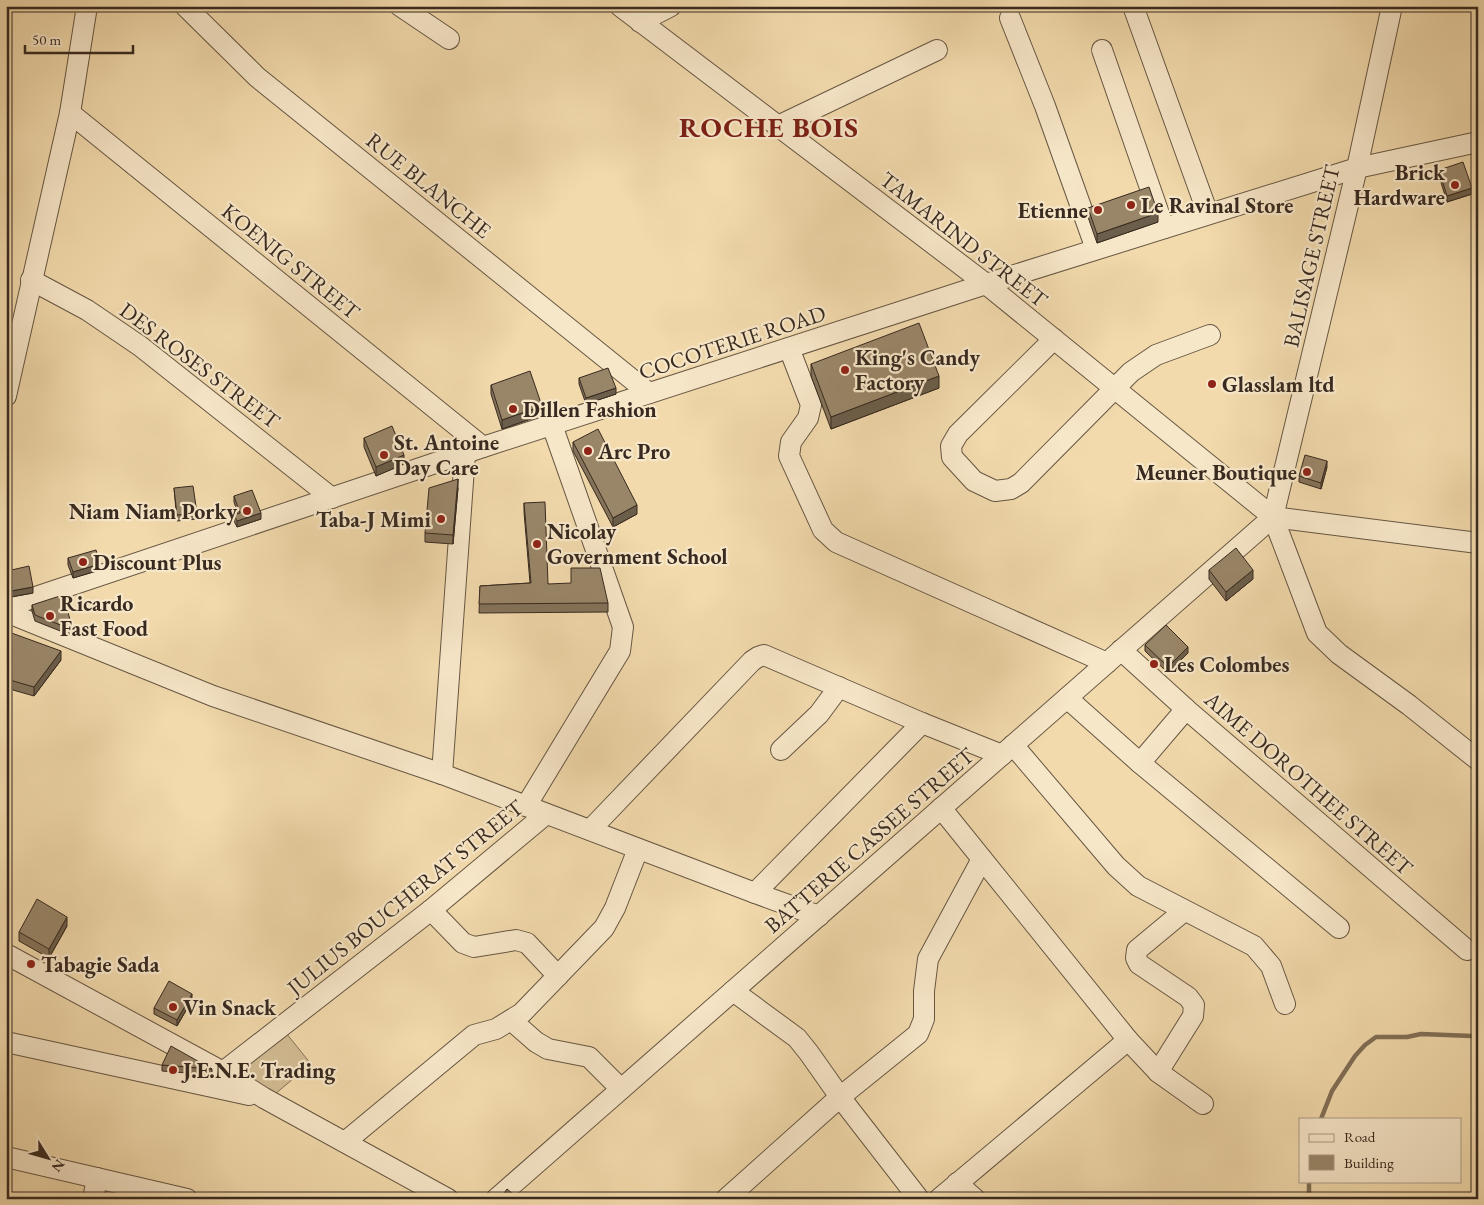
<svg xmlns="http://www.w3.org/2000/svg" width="1484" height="1205" font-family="'EB Garamond',serif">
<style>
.pitch{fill:#d2bc94;stroke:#85735a}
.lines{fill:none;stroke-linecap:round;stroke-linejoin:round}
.stream{stroke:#827057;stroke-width:4.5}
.minor-casing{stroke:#665643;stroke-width:22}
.minor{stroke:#f7e7c9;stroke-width:20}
.wall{fill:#84735a;stroke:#382a20}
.shaded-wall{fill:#6b5e4a;stroke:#382a20}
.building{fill:#998669;stroke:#382a20}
.poi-dot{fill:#8f2418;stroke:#f7e7c9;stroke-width:2}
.labels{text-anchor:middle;stroke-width:4.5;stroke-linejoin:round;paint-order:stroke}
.poi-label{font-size:22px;font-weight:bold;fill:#382a20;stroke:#f7e7c9;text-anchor:start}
.street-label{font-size:22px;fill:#382a20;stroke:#f7e7c9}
.district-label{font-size:28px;font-weight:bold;letter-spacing:1px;fill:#7a1f14;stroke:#f7e7c9}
</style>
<rect width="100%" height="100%" fill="#f2daac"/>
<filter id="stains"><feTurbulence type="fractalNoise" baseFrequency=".004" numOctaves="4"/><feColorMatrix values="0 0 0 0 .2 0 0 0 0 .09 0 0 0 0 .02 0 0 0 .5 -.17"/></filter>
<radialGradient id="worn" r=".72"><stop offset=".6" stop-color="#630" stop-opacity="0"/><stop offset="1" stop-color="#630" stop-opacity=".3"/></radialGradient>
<polygon class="pitch" points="286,1033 311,1064 275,1094 240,1072"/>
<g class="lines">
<g class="stream">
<polyline points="1321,1119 1332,1091 1355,1056 1365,1045 1376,1037 1407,1037 1421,1034 1472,1036 1478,1033"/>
<polyline points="1309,1199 1309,1181"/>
</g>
<defs>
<g id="minor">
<polyline points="185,6 257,77 649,393"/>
<polyline points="400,6 449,39"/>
<polyline points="620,6 986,284 1273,517"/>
<polyline points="1133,6 1208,214"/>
<polyline points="1010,18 1045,106 1096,249"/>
<polyline points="640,22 671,6"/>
<polyline points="1102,50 1164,228"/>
<polyline points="70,113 483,447"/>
<polyline points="778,126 937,50"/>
<polyline points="31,280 87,310 140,346 332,498"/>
<polyline points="1054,339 958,434 951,446 952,457 974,481 995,491 1011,489 1021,483 1131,372 1156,355 1210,335"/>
<polyline points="789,348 811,405 808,418 791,442 789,456 823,530 836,542 1107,663"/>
<polyline points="6,396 70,113 87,6"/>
<polyline points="1273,517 1357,168 1392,6"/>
<polyline points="1273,517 1317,633 1339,654 1409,705 1478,760"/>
<polyline points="1273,517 1478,543"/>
<polyline points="6,607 483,447 986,284 1357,168 1478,142"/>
<polyline points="6,612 213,696 442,774 755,893 819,916"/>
<polyline points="1121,650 1186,709 1467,950"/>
<polyline points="1067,698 1140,763"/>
<polyline points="1186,709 1140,763 1339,928"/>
<polyline points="1013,745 1116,866 1138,886 1254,946 1271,966 1285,1004"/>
<polyline points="781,750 819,714 839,687"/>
<polyline points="442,774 465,454"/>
<polyline points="526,806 620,651 623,627 552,425"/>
<polyline points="941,808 1128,1040 1158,1072 1203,1104"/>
<polyline points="590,830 752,661 758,657 764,655 922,723 1002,755"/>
<polyline points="755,893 922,723"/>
<polyline points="431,910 463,943 474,947 516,940 527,943 558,976"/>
<polyline points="6,954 223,1072 264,1098 448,1199"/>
<polyline points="733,991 797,1038 809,1053 840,1097 919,1199"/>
<polyline points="511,1020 536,1042 548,1049 589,1057 621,1089"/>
<polyline points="6,1042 249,1095"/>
<polyline points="223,1072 431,910 546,814"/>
<polyline points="1158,1072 1193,1016 1194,1005 1188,997 1139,964 1136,958 1137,950 1184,911"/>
<polyline points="345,1142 474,1035 496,1029 522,1013 604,928 615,908 638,849"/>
<polyline points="6,1157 187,1199"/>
<polyline points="957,1183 975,1199"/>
<polyline points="93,1199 97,1178"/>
<polyline points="496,1199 1273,517"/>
<polyline points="726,1199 840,1097 918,1034 924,1019 924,991 928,959 982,859"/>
<polyline points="939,1199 1128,1040"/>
</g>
</defs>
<use href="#minor" class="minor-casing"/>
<use href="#minor" class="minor"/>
</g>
<g class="wall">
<polygon points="1439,170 1472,194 1447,202 1439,176"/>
<polygon points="1088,208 1158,222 1097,243 1088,217"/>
<polygon points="811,364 939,388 831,429 811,376"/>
<polygon points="579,378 616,394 586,404 579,384"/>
<polygon points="491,385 542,415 502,429 491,394"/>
<polygon points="364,438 404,464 376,476 364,447"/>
<polygon points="573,442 637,514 613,527 573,451"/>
<polygon points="1327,467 1321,489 1299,482 1299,476"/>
<polygon points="174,488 197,513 197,519 177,521"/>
<polygon points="458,488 453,544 425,542 425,533"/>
<polygon points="234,496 261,519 237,527 234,521 234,515 238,514 234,502"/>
<polygon points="524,503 548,584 608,603 608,612 479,613 480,586 530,583 524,512"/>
<polygon points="68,558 100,570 73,578 68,565"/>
<polygon points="1209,570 1253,579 1226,601 1209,579"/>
<polygon points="7,571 33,593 11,597 7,577"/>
<polygon points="32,605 73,630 73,636 35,621 32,611"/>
<polygon points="6,631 61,660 34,696 13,690 6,678"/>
<polygon points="1145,645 1188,653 1168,673 1145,651"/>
<polygon points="67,926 49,958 19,941 19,932"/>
<polygon points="192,1000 177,1026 154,1014 154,1008"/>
<polygon points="162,1065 212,1069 212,1075 162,1071"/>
</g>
<g class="shaded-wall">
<polygon points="1472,188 1472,194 1447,202 1447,196"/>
<polygon points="1158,213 1158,222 1097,243 1097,234"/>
<polygon points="939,376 939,388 831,429 831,417"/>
<polygon points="616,388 616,394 586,404 586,398"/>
<polygon points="542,406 542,415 502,429 502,420"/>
<polygon points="404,455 404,464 376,476 376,467"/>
<polygon points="1327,461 1327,467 1321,489 1321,483"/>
<polygon points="458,479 458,488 453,544 453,535"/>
<polygon points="637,505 637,514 613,527 613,518"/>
<polygon points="261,513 261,519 237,527 237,521"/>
<polygon points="100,564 100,570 73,578 73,572"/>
<polygon points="1253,570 1253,579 1226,601 1226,592"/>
<polygon points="33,587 33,593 11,597 11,591"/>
<polygon points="1188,647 1188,653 1168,673 1168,667"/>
<polygon points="61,651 61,660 34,696 34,687"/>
<polygon points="67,917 67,926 49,958 49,949"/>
<polygon points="192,994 192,1000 177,1026 177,1020"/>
</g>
<g class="building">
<polygon points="1463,162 1472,188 1447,196 1439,170"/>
<polygon points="1149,187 1158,213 1097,234 1088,208"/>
<polygon points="919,323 939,376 831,417 811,364"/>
<polygon points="608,368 616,388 586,398 579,378"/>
<polygon points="530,371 542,406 502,420 491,385"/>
<polygon points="392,426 404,455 376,467 364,438"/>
<polygon points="598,429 637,505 613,518 573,442"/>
<polygon points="1305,455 1327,461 1321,483 1299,476"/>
<polygon points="458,479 453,535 425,533 429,488"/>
<polygon points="193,486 197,513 177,515 174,488"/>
<polygon points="252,490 261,513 237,521 234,515 240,513 234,496"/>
<polygon points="545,502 548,584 571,583 571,568 600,568 608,603 479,604 480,586 531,583 524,503"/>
<polygon points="1236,548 1253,570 1226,592 1209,570"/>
<polygon points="96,550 100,564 73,572 68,558"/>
<polygon points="29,566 33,587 11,591 7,571"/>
<polygon points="63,595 73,630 35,615 32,605"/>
<polygon points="1166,625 1188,647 1168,667 1145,645"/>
<polygon points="6,631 61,651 34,687 13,681 6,669"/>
<polygon points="37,899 67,917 49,949 19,932"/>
<polygon points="169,981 192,994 177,1020 154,1008"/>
<polygon points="171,1046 212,1069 162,1065"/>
<polygon points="507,1189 519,1199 500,1199"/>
</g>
<g class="poi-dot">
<circle cx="1455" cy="185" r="5"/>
<circle cx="1131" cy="205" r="5"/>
<circle cx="1098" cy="210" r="5"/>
<circle cx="845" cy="370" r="5"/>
<circle cx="1212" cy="384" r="5"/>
<circle cx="513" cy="409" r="5"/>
<circle cx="588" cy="451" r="5"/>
<circle cx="384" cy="455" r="5"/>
<circle cx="1307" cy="472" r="5"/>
<circle cx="247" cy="511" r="5"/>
<circle cx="441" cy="519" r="5"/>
<circle cx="537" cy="544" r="5"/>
<circle cx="83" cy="562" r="5"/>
<circle cx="50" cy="616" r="5"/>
<circle cx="1154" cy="664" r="5"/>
<circle cx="31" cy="964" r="5"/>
<circle cx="173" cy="1007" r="5"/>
<circle cx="173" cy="1070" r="5"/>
</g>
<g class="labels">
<g class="poi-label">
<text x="1445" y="180" text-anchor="end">Brick<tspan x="1445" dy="25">Hardware</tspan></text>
<text x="1141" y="213">Le Ravinal Store</text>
<text x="1088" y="218" text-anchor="end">Etienne</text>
<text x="855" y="365">King's Candy<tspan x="855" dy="25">Factory</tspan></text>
<text x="1222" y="392">Glasslam ltd</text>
<text x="523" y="417">Dillen Fashion</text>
<text x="394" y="450">St. Antoine<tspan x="394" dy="25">Day Care</tspan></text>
<text x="598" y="459">Arc Pro</text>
<text x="1297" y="480" text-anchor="end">Meuner Boutique</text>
<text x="237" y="519" text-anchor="end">Niam Niam Porky</text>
<text x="431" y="527" text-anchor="end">Taba-J Mimi</text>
<text x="547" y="539">Nicolay<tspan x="547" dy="25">Government School</tspan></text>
<text x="93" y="570">Discount Plus</text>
<text x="60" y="611">Ricardo<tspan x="60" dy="25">Fast Food</tspan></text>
<text x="1164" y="672">Les Colombes</text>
<text x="41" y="972">Tabagie Sada</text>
<text x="183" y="1015">Vin Snack</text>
<text x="183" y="1078">J.E.N.E. Trading</text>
</g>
<g class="street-label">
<text transform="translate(429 185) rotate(39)" y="8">RUE BLANCHE</text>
<text transform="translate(964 239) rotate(38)" y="8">TAMARIND STREET</text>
<text transform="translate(1311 256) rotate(-77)" y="8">BALISAGE STREET</text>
<text transform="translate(291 261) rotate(39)" y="8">KOENIG STREET</text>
<text transform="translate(732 342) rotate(-18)" y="8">COCOTERIE ROAD</text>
<text transform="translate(200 365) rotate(37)" y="8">DES ROSES STREET</text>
<text transform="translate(1309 783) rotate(41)" y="8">AIME DOROTHEE STREET</text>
<text transform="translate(869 840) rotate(-41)" y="8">BATTERIE CASSEE STREET</text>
<text transform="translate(405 897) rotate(-39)" y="8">JULIUS BOUCHERAT STREET</text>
</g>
<g class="district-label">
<text x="769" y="137">ROCHE BOIS</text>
</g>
</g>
<rect width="1484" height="1205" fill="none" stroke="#f2daac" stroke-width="25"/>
<rect x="8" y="8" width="1469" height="1190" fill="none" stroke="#382a20" stroke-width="2.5"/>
<rect x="12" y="12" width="1459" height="1180" fill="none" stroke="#382a20"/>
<rect x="1299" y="1118" width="162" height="65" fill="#f7e7c9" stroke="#ab9b85"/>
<rect x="1309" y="1134" width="25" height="8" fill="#f7e7c9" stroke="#ab9b85"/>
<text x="1344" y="1142" font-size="15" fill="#382a20">Road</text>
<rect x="1309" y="1155" width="25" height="15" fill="#998669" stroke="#ab9b85"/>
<text x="1344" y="1168" font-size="15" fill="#382a20">Building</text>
<g transform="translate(48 1158) rotate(127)" stroke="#f7e7c9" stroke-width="4" paint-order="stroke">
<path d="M0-4L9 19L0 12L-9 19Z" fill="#382a20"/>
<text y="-8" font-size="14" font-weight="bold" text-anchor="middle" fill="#382a20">N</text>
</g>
<path d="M25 45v8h108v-8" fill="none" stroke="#382a20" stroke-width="2.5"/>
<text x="32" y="45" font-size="15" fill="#382a20" stroke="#f7e7c9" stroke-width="4" paint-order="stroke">50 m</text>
<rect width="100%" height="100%" filter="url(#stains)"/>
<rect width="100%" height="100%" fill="url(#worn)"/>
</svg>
